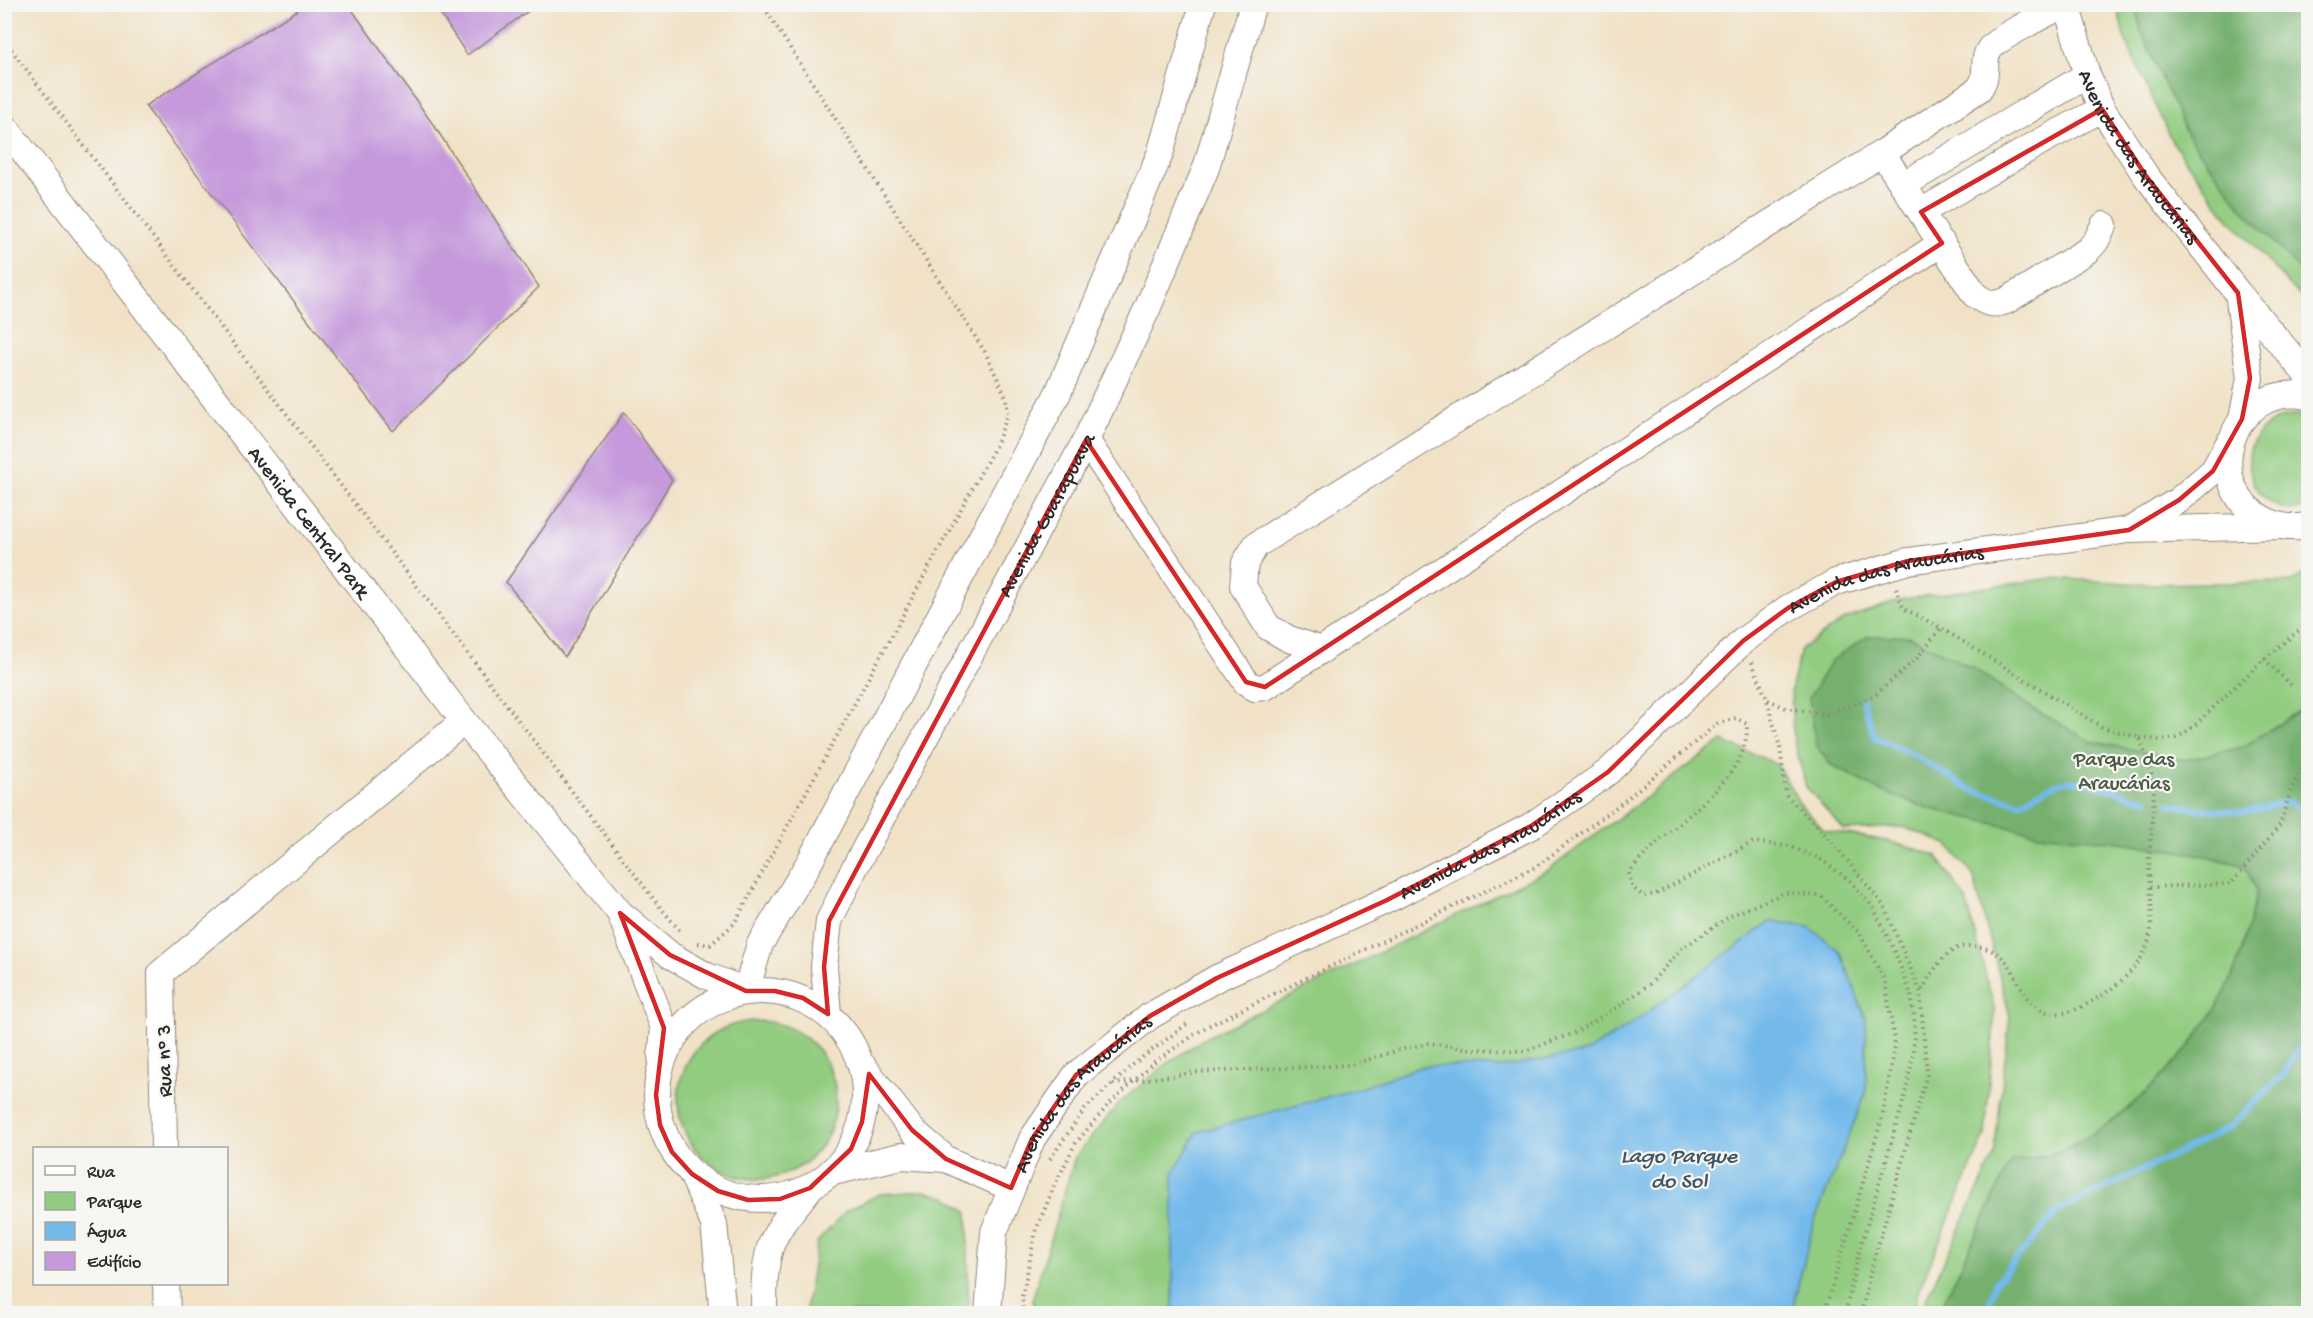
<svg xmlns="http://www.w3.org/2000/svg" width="2313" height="1318" font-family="'Gochi Hand',sans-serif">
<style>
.green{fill:#91cc80;stroke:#5e7c56;stroke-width:1.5}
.forest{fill:#74b06e;stroke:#506e4c;stroke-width:1.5}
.water{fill:#73baeb;stroke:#4f728b;stroke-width:1.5}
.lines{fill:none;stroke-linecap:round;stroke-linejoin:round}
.stream{stroke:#73baeb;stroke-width:6}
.building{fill:#c599db}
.minor-casing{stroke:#8e8679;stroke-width:28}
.path{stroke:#8e8679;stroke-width:4;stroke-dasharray:1.5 4.5;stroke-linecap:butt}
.minor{stroke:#fff;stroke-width:26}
.marked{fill:none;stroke:#d62828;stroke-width:4.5;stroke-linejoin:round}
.labels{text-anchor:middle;stroke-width:4.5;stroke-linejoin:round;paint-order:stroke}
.street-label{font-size:21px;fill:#2b2b2b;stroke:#f6f6f2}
.park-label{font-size:21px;fill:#4a5b44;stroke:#f6f6f2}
.water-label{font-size:22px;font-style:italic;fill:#415665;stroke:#f6f6f2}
</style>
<rect width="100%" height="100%" fill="#f6f6f2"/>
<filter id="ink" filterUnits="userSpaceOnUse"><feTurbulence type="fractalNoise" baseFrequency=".0167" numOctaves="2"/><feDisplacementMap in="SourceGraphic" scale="12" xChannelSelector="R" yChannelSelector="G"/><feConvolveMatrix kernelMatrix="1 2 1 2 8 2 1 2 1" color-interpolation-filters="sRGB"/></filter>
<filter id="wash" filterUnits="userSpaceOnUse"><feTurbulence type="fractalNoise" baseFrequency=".008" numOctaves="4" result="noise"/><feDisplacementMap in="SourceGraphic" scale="24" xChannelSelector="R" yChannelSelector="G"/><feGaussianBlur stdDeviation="1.35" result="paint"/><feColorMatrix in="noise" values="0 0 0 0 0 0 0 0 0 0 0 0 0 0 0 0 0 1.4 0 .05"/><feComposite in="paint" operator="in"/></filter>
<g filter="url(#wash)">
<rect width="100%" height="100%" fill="#f1e2c7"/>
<g class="green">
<polygon points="2117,5 2308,5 2308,305 2229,219 2172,142 2124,37"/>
<path d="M2296,414L2308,416V507C2252,527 2215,428 2296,414Z"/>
<polygon points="2308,571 2308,1313 1926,1313 1925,1301 1994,1156 2010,1016 1973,875 1947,844 1903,827 1844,830 1806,787 1793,735 1791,691 1801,649 1845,619 1903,599 2053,578 2142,584 2292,582"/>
<polygon points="1722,741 1777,764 1800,804 1824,830 1887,841 1936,855 1966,900 1995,1011 1985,1135 1917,1294 1917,1313 1034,1314 1033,1297 1075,1157 1119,1103 1164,1066 1203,1039 1548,870"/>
<circle cx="757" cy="1100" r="79"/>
<polygon points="925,1191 948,1198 968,1212 968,1313 805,1313 817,1242 847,1210 880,1194"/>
</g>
<g class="forest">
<polygon points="2135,5 2308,5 2308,279 2242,208 2186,133 2141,31"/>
<path d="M1868,636H1909L1973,668L2035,710L2090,741L2184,760L2243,747L2308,705V1313H1944L1943,1304L2011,1161C2028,1158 2049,1157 2065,1149C2122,1123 2187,1058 2219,1003C2239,969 2248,928 2257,890L2244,866L2202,855L2120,842L2038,834L1931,809L1878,790L1830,764L1816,745L1809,698L1831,661Z"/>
</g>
<polygon class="water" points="1771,921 1809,927 1840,951 1866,1019 1866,1093 1813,1225 1791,1313 1173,1313 1173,1174 1197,1132 1357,1089 1423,1066 1502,1067 1586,1052 1630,1025"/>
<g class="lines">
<g class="stream">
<path d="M1863,701L1875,738L1909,752L1971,790L2020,803C2031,797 2051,784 2063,782C2090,777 2119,795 2147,800"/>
<polyline points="2169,804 2200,809 2244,812 2289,802 2308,812"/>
<polyline points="1986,1314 1996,1282 2058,1211 2229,1128 2285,1073 2308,1033"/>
</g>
</g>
<g id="blocks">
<g class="building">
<polygon points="307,4 348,4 437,130 539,287 393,431 145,106"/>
<polygon points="434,4 538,4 467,55"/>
<polygon points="624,412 672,480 565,657 506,582"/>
</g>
</g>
</g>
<g filter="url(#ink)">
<use href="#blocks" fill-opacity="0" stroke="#8e8679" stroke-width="1.5"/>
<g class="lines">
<defs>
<g id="minor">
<path id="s1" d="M2066,4L2087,75L2102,109L2146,176L2238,293L2308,376"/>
<path id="s2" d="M4,126L464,721L620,913L670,955L707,976L746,991L760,944L809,863L1058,393L1160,154L1203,4"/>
<path d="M1882,153L1975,295C1986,303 1993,306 2006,301L2088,250L2096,241L2104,225"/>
<polyline points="1903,185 2087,75"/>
<polyline points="1921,212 2040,142 2102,109"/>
<polyline points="2238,293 2250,378 2242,419"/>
<path d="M2308,396C2228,380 2195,493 2272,523C2283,527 2297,529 2308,525"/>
<polyline points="1086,440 1246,682 1255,688 1265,687 1942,243"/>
<polyline points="2130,530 2179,500 2213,471 2229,443"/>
<path d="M1322,650L1289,639L1268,627L1243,586L1245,563L1256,545L1882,153L1979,89C1990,75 1981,62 1989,50C1997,37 2049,13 2065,4"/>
<polyline points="621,916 664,1028 661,1057"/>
<circle cx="761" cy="1095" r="104"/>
<path id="s3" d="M828,1014L824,967L829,921L854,869L1086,440L1148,307L1206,168L1253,4"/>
<polyline points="864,1067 912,1130 946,1159 1011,1188"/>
<polyline points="164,1148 161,973 464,721"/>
<polyline points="833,1172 901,1156 946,1159"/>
<polyline points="692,1174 714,1224 723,1314"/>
<polyline points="166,1284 167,1314"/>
<path d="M764,1314C764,1292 764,1268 770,1248C777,1226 796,1206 810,1188"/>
<path id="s4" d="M988,1314L994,1232L1032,1139L1076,1075L1150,1016L1217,978L1387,900L1531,826L1608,772L1743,641L1788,608L1836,582L1908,561L2129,530L2281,526"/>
</g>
</defs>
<use href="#minor" class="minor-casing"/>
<g class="path">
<polyline points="4,40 655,901 680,931"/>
<path d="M1896,588L1903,608L1941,628L2102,727L2140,738C2144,752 2151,767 2153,782C2156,804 2149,840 2149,864C2149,890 2156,920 2147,945C2139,969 2115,988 2094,1000C2081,1008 2063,1017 2047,1012C2010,1000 2024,946 1968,946C1945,946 1932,974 1921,991"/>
<polyline points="2264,659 2291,685"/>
<polyline points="1752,662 1767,700 1780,748 1786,795 1833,843 1884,906 1920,991 1927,1074 1870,1274 1861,1314"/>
<polyline points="1768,700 1786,708 1827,714 1863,701 1878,693 1917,658 1941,628"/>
<polyline points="2140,738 2161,740 2177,738 2193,727 2264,659 2308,623"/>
<polyline points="2150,887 2231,884 2280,825 2290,793 2304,761 2308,757"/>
<polyline points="698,943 710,945 734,924 997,443 1008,414 1006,397 985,352 762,4"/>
<polyline points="1113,1084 1198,1072 1351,1065 1399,1050 1429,1043 1472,1049 1525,1051 1574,1033 1618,1007 1651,983 1680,950 1730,916 1784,893 1821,896 1860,934 1885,981 1895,1045 1882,1118 1824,1314"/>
<polyline points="1050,1159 1085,1109 1135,1063 1187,1024"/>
<path d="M1023,1314L1022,1297L1036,1230L1053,1189L1075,1144L1108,1105L1154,1062L1206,1027L1537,866L1623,802L1717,724L1736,718L1747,724C1750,785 1661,828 1629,873L1632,887L1643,896L1656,894L1753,842L1788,846L1819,858L1850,881L1873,907L1895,952L1911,995L1915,1024L1913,1054L1906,1092L1858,1256L1845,1314"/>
</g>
<use href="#minor" class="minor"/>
</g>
</g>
<path class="marked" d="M2102,109L2146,176L2238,293L2250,378L2242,419L2213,471L2179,500L2129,530L1908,561L1836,582L1788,608L1743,641L1608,772L1531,826L1387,900L1217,978L1150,1016L1076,1075L1032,1139L1011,1188L946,1159L912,1130L869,1074L862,1122L851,1149L810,1188L780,1199L748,1200L718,1191L692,1174L672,1152L660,1125L656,1095L664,1028L620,913L670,955L746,991H775L803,998L828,1014L824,967L829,921L1086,440L1246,682L1265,687L1942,243L1921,212Z"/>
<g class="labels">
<g class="street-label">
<text dy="7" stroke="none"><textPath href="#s1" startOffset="171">Avenida das Araucárias</textPath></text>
<text dy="7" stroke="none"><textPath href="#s3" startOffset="554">Avenida Guarapuava</textPath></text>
<text dy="7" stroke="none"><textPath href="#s2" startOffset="500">Avenida Central Park</textPath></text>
<text dy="7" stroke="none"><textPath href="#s4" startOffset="1222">Avenida das Araucárias</textPath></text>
<text dy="7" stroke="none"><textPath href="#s4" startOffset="736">Avenida das Araucárias</textPath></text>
<text transform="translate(163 1061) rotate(-91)" y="7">Rua nº 3</text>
<text dy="7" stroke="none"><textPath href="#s4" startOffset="250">Avenida das Araucárias</textPath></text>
</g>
<g class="park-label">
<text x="2124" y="765">Parque das<tspan x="2124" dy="24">Araucárias</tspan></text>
</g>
<g class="water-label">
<text x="1679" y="1162">Lago Parque<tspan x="1679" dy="25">do Sol</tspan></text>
</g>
</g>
<rect width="2313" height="1318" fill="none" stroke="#f6f6f2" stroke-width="24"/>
<rect x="33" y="1147" width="195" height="138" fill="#f6f6f2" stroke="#a5a5a2" stroke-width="1.5"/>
<rect x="45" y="1166" width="30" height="9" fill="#ffffff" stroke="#a5a5a2" stroke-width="1.5"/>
<text x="87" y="1177" font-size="18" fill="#2b2b2b">Rua</text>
<rect x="45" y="1192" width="30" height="18" fill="#91cc80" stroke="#a5a5a2" stroke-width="1.5"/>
<text x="87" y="1207" font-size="18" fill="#2b2b2b">Parque</text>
<rect x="45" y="1222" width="30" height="18" fill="#73baeb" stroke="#a5a5a2" stroke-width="1.5"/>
<text x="87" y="1237" font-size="18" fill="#2b2b2b">Água</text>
<rect x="45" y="1252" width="30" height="18" fill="#c599db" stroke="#a5a5a2" stroke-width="1.5"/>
<text x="87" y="1267" font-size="18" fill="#2b2b2b">Edifício</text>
</svg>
